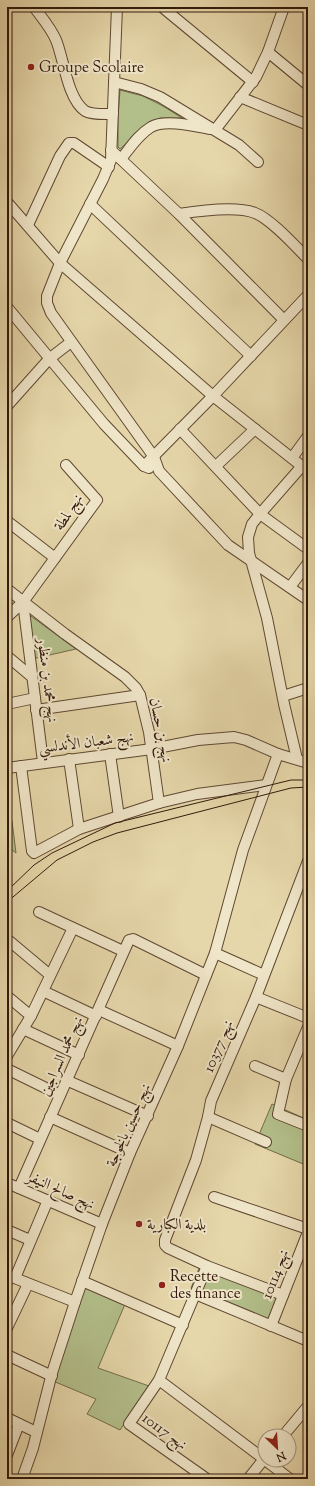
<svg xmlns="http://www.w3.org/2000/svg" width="315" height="1486" font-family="'Sorts Mill Goudy',Amiri,serif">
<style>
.green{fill:#b3bf8a;stroke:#726c4a}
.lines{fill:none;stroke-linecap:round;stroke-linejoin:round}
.minor-casing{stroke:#5f4832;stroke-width:12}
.minor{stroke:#efe5c8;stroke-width:10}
.tram{stroke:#32180a;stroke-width:1}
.poi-dot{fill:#8f2418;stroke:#efe5c8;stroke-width:1.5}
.labels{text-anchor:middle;stroke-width:4;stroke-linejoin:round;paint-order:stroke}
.poi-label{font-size:15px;fill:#32180a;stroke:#efe5c8;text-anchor:start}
.street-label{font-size:15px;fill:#32180a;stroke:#efe5c8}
</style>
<rect width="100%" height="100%" fill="#e6d7aa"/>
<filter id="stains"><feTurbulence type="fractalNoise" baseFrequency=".005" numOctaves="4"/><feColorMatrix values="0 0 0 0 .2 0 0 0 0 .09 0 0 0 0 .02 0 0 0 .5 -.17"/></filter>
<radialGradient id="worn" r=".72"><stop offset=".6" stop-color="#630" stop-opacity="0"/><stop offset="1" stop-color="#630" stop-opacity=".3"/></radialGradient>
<g class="green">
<polygon points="120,90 143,96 163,106 182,118 160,118 145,127 120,149 118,147 118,118"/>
<polygon points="28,614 76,649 32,659"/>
<polygon points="12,821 16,853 7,846 7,822"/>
<polygon points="272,1104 308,1120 308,1166 255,1144"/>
<polygon points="203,1259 287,1292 275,1322 191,1288"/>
<polygon points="87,1278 128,1297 98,1368 149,1386 120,1430 87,1414 96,1399 53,1381"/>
</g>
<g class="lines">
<defs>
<g id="minor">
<path d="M34,7C42,18 51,28 56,40C64,59 67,98 85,111C92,115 105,114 113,114"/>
<polyline points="117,7 111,160 103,179 60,263 47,296 47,303 51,313 154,457 159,471 228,545 308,600"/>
<polyline points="162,7 253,82"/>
<polyline points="268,52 308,85"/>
<polyline points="114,82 141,89 160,97 239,145 258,162"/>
<polyline points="240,97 308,125"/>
<polyline points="215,130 256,77 268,52 284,7"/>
<polyline points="111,150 179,214 284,320"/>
<path d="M121,159C130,148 138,135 151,127C165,119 194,126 210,129"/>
<polyline points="7,202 60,263 213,396 308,471"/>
<polyline points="90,204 251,356"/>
<path d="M179,214C198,211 237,206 255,213C271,219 295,246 308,259"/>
<polyline points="28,225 60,156 69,143 74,143 109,167"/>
<polyline points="7,307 104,424 144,466 149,468"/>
<polyline points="7,406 49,359 71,342"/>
<polyline points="180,429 260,514 308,549"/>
<polyline points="292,458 308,436"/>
<polyline points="144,466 213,396 308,295"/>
<polyline points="216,466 255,429"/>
<polyline points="7,521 55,558"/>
<polyline points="290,587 308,563"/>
<polyline points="7,589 65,634 125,677 136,688 140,695 149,732 159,803 79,829 34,853 32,851 21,766"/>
<polyline points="23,602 43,762"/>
<polyline points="7,617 23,602 97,500 66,465"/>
<polyline points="7,656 32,677"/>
<polyline points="283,696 308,688"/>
<polyline points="7,704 35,698"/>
<polyline points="36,710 140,695"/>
<polyline points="110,754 119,817"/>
<polyline points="69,759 79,829"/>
<polyline points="297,759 284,704 267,618 249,553 248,537 252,524 260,514 302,466"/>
<polyline points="7,768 152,749 198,740 234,737 246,740 278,754 308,763"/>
<polyline points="159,803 197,794 266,785"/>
<polyline points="39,912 123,951"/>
<polyline points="7,939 50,975"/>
<polyline points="215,953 264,975"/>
<polyline points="43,991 96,1016"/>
<polyline points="7,996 31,1016"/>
<polyline points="256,997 308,1018"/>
<polyline points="99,1010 178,1046"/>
<polyline points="308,1027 286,1079 278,1114 308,1126"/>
<polyline points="23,1029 79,1055"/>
<polyline points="7,1056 31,1016 73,928"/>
<polyline points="255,1066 286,1079"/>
<polyline points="7,1069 60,1095"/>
<polyline points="66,1080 148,1116"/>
<polyline points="50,1117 130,1153"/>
<polyline points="208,1117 266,1142"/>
<polyline points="7,1123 40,1139"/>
<polyline points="7,1183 102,1224"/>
<polyline points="19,1188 129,940 133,939 206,975"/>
<polyline points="214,1197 308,1229"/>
<polyline points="7,1230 30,1240"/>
<polyline points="7,1275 75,1302"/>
<polyline points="15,1278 48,1200"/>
<polyline points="82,1281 183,1325"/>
<polyline points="195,1294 308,1341"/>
<polyline points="283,1295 207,1266 168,1248 165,1245 165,1240 196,1160 208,1117 211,1101 256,997 308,861"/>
<polyline points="271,1326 308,1232"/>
<polyline points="7,1328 28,1284"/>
<polyline points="7,1355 52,1376"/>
<polyline points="159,1380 207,1266"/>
<polyline points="7,1418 36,1432"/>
<polyline points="283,1436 308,1406"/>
<polyline points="7,1455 19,1424"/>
<polyline points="265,1460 290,1479"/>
<polyline points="22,1479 33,1448 52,1373 75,1302 102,1224 130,1153 178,1046 215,953 243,850 278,754"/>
<polyline points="207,1479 129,1424 159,1380 264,1459 265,1458"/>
<polyline points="248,1479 264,1459 265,1460"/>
</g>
</defs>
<use href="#minor" class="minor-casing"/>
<use href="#minor" class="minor"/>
<g class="tram">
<polyline points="7,891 34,865 52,853 115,823 291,780 308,780"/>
<polyline points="7,902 57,860 93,842 117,833 291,788 308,787"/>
</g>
</g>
<g class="poi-dot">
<circle cx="31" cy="67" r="4"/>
<circle cx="139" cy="1224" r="4"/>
<circle cx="162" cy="1285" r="4"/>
</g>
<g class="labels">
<g class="poi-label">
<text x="39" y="72">Groupe Scolaire</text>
<text x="147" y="1229">بلدية الكبارية</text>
<text x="170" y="1281">Recette<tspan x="170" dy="17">des finance</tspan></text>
</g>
<g class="street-label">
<text transform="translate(68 512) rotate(-57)" y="5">نهج لمطة</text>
<text transform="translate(48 680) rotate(83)" y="5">نهج محمد بن منظور</text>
<text transform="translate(161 730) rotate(79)" y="5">نهج بن حسان</text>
<text transform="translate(86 742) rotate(-7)" y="5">نهج شعبان الأندلسي</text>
<text transform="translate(218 1046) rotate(-67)" y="5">نهج 10377</text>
<text transform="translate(61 1056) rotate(-66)" y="5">نهج محمد السراجين</text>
<text transform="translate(128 1125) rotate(-66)" y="5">نهج حسين بالخوجة</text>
<text transform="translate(61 1190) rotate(24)" y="5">نهج صالح النيفر</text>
<text transform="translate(275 1274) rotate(-69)" y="5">نهج 10114</text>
<text transform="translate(165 1431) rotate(36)" y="5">نهج 10117</text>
</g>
</g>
<rect width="315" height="1486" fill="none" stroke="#e6d7aa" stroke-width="24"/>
<rect x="8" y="8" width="299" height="1470" fill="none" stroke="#32180a" stroke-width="2"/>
<rect x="12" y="12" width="291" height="1462" fill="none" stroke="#32180a"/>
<g transform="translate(277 1448) rotate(155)"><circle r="19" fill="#efe5c8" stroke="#a3937c"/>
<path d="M0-3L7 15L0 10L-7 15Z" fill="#8f2418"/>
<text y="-6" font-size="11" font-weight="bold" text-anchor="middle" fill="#32180a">N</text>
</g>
<rect width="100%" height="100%" filter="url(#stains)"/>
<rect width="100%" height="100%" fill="url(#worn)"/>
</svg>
